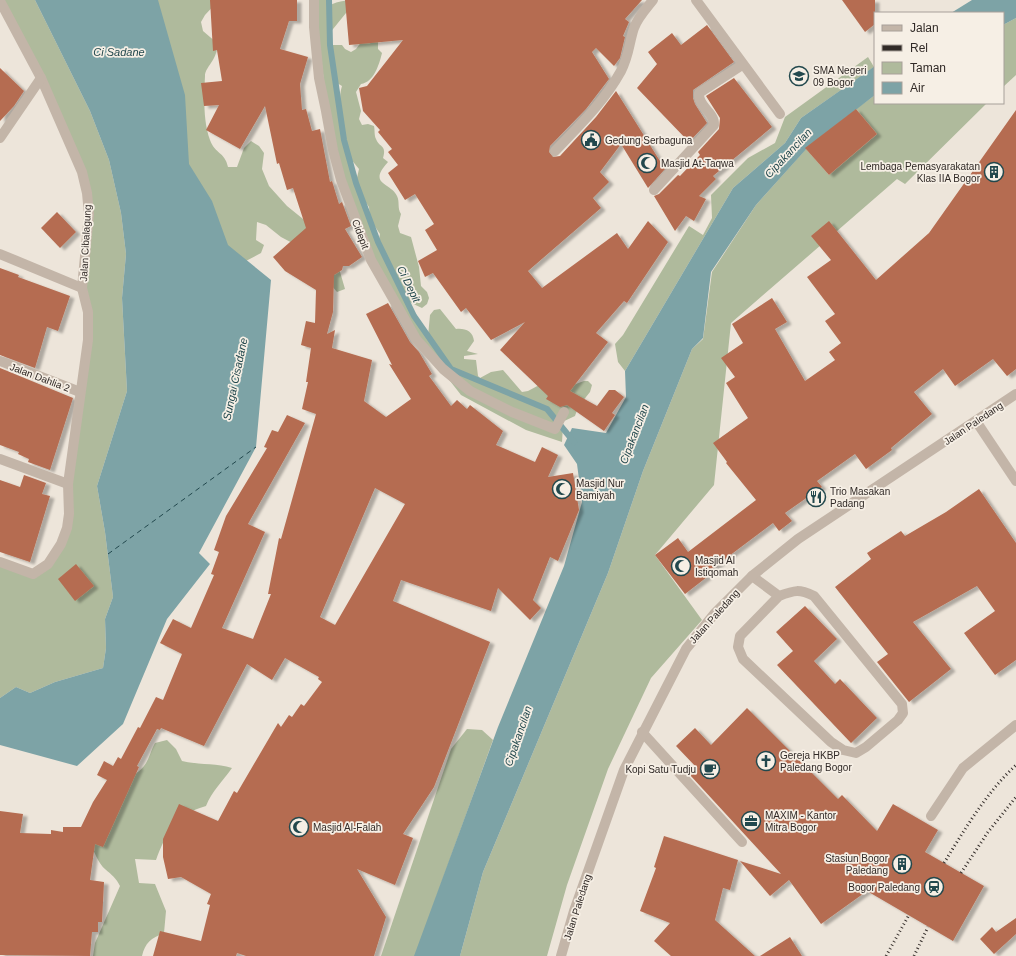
<svg xmlns="http://www.w3.org/2000/svg" width="1016" height="956" font-family="Helvetica,sans-serif">
<style>
.green{fill:#afba9c;fill-rule:evenodd}
.water{fill:#7da3a6}
.lines{fill:none;stroke-linecap:round;stroke-linejoin:round}
.stream{stroke:#7da3a6;stroke-width:6}
.ferry{stroke:#22484d;stroke-width:1;stroke-dasharray:5 4;stroke-linecap:butt}
.building{fill:#b56c51;fill-rule:evenodd;filter:url(#shadow)}
.minor{stroke:#c3b5a8;stroke-width:10}
.rail{stroke:#312a27;stroke-width:3;stroke-dasharray:1 3;stroke-linecap:butt}
.labels{text-anchor:middle;stroke-width:3.5;stroke-linejoin:round;paint-order:stroke}
.poi-label{font-size:10px;fill:#312a27;stroke:#f6efe5;text-anchor:start}
.street-label{font-size:10px;fill:#312a27;stroke:#f6efe5}
.water-label{font-size:11px;font-style:italic;fill:#22484d;stroke:#f6efe5}
</style>
<defs>
<filter id="shadow"><feDropShadow dx="4.5" dy="2.5" stdDeviation="1" flood-color="#0004"/></filter>
</defs>
<rect width="100%" height="100%" fill="#ede5da"/>
<g class="green">
<polygon points="0,0 35,0 90,111 109,160 121,213 126,254 122,298 127,391 97,486 105,532 113,597 105,619 106,648 103,668 55,682 30,693 16,687 0,698 0,562 33,574 61,543 88,340 82,288 89,214 82,172"/>
<path d="M151,0H219L205,15L201,22L203,31L217,43C218,61 205,66 205,76C204,96 203,121 210,140C215,154 225,152 228,167H237L244,148L251,141L259,146L264,153L262,169L269,186L287,206L308,223L338,265L345,289L337,292L298,246L281,237L266,225L257,222L256,240L264,245L261,253L244,262L198,228Z"/>
<path d="M315,0H329V6C338,0 351,0 362,0L346,13L329,34L330,45H342L345,49L351,52L356,49L367,34L378,40V49L382,53C379,65 374,82 361,84L356,92L361,111L359,119L362,125L368,124L374,126C375,130 374,135 376,139C379,148 387,144 383,158L388,162C367,185 391,182 397,196C400,202 397,208 401,214L398,226L400,233L411,237L419,267L421,286L427,292L429,298L427,304L422,308L407,301L414,316L428,336L430,315L434,310L440,309L456,329C465,328 473,331 474,341L467,351L478,354L464,356V359L476,360L478,376L480,378L491,372L503,370L522,392L528,391L543,383L573,385L584,381H588L592,385L590,392L578,407L575,416L560,423L563,426L562,442L526,430L461,395L415,336L369,249L331,147ZM333,66L335,67L337,83L342,86C337,102 344,114 343,131ZM350,158L359,169L356,182ZM362,197L369,207L370,219L380,234L379,240Z"/>
<polygon points="1016,18 1016,75 1003,87 1003,25"/>
<polygon points="868,57 874,67 801,118 785,143 733,188 625,371 618,362 615,344 623,335 689,226 703,235 712,218 711,195 748,158 775,143 785,117"/>
<polygon points="875,95 875,103 987,103 905,184 897,179 731,323 714,485 655,555 702,620 651,678 608,769 567,885 547,956 460,956 483,872 608,573 643,471 692,349 703,339 712,272 756,205 806,149 829,175 877,134 856,109"/>
<polygon points="467,729 482,730 493,740 415,956 381,956 451,749"/>
<path d="M167,740L176,749L182,761C199,765 216,763 232,768C223,781 212,791 206,806C176,814 166,833 156,860L135,859L139,883L155,884L166,911L164,933C151,938 145,943 142,956H93L95,943L120,886C116,878 112,875 105,869C99,864 96,855 92,848L115,784C125,779 137,775 144,766C149,760 151,750 155,743Z"/>
</g>
<g class="water">
<polygon points="35,0 158,0 185,95 189,164 212,201 228,245 271,280 256,447 199,553 210,564 167,619 123,724 77,766 0,745 0,698 16,687 30,693 55,682 103,668 106,648 105,619 113,597 105,532 97,486 127,391 122,298 126,254 121,213 109,160 90,111"/>
<polygon points="972,0 1016,0 1016,18 1003,25 1003,13 951,13"/>
<polygon points="875,66 875,95 809,146 756,205 711,272 703,338 692,349 643,471 608,573 483,872 460,956 414,956 498,727 564,566 582,502 577,464 564,445 572,428 606,433 626,397 625,371 733,188 785,143 801,118"/>
</g>
<g class="lines">
<polyline class="stream" points="329,0 330,45 344,140 356,183 378,242 414,316 451,369 547,409 574,442"/>
<polyline class="ferry" points="108,554 256,447"/>
</g>
<g class="building">
<path d="M210,0H297V21H289L280,49L308,57L300,84L302,110L306,109L312,131L320,129L330,182L332,181L339,204L342,202L351,226L345,229L362,257L349,266H343L342,270L334,275L333,312L327,334L335,330L332,348L372,360L364,401L386,417L411,399L389,364L392,365L366,314L388,303L410,342L419,352L432,374L429,376L451,406L457,400L467,409L470,405L503,431L496,445L535,462L542,447L558,455L548,477L573,473L579,510L558,561L550,557L533,600L541,608L530,620L498,588L491,611L401,580L393,601L490,642L434,787L403,834L413,838L395,885L357,869L386,917L374,956H246L237,953L236,956H153L160,931L201,941L210,905L207,904L211,894L181,877L168,879L163,857V839L179,804L218,821L234,791L237,793L278,723L281,727L289,715L292,717L301,704L304,706L322,682L318,679L319,677L285,658L272,680L247,664L204,746L161,728L160,730L157,729L137,766L139,767L103,847L95,844L90,880L104,882L102,922H98V932H92L90,956L0,955V811L23,814L20,833L51,834V830L63,832V827H81L93,802L107,780L97,775L104,761L113,766L118,757L121,759L138,727L140,728L156,697L163,700L182,654L160,643L173,619L191,628L214,575L211,574L219,552L214,550L226,516L267,448L264,447L272,430L278,432L287,415L305,423L248,524L265,532L222,628L253,639L271,594H268L279,538L281,539L316,414L302,409L308,382H306L311,348L301,345L306,321L315,323L316,290L285,271L273,257L306,228L293,188L287,190L279,163L277,164L265,106L240,149L206,130L219,105L204,106L201,83L222,81L217,50L213,51ZM375,488L405,504L335,625L320,617Z"/>
<polygon points="345,0 642,0 625,19 629,22 623,36 625,37 620,58 614,66 596,48 592,52 609,79 586,109 550,146 549,152 553,157 560,156 596,117 616,91 665,169 648,188 621,144 600,172 609,182 593,198 601,208 528,271 542,288 617,233 628,249 648,221 668,242 627,303 624,301 596,333 608,342 570,391 597,406 609,390 615,390 624,397 612,413 615,415 604,431 567,405 560,407 546,399 548,396 500,350 525,322 491,340 466,308 461,312 433,273 425,277 418,261 437,250 425,230 434,224 415,194 405,200 388,173 398,165 388,152 392,149 378,132 380,130 363,111 359,88 367,86 403,40 349,45"/>
<polygon points="842,0 875,0 875,24 865,32"/>
<polygon points="707,25 734,62 693,90 693,98 695,104 707,123 689,142 637,88 657,64 648,52 672,33 681,45"/>
<polygon points="0,68 24,91 14,106 0,121"/>
<polygon points="734,78 772,127 713,176 716,179 699,196 706,199 694,221 686,216 675,231 654,196 659,194 678,175 680,176 700,155 698,152 719,129 720,118 706,96"/>
<polygon points="856,109 877,134 829,175 805,148"/>
<polygon points="1016,110 1016,369 1007,376 993,359 955,386 943,369 914,392 932,414 891,448 892,450 866,469 855,454 817,481 822,487 785,513 792,521 779,531 773,523 705,574 707,577 685,594 655,555 678,538 688,552 756,500 726,463 727,462 713,443 748,418 726,383 735,377 721,358 743,343 732,324 772,298 787,322 775,329 805,381 835,360 829,352 841,343 825,321 835,314 807,277 831,260 811,236 829,221 876,280 929,233"/>
<polygon points="57,212 76,232 60,248 41,228"/>
<polygon points="0,268 19,275 18,277 70,296 58,331 47,327 35,368 0,355"/>
<polygon points="0,368 73,398 50,470 28,462 29,459 18,454 19,452 0,445"/>
<polygon points="24,475 46,483 42,494 50,496 30,562 0,552 0,480 20,487"/>
<polygon points="979,489 1016,543 1016,660 995,675 964,633 995,611 977,586 913,622 951,669 909,702 877,662 888,654 835,587 871,559 867,553 901,531 905,536 946,512"/>
<polygon points="76,564 94,586 75,601 58,579"/>
<polygon points="805,606 837,639 814,661 835,684 840,679 877,718 851,743 777,665 793,651 776,632"/>
<polygon points="747,708 838,799 842,795 877,831 893,804 938,830 925,852 984,886 953,941 867,891 821,924 789,880 770,896 740,861 781,874 690,775 697,768 676,746 695,728 711,745"/>
<polygon points="664,836 738,860 730,890 723,888 715,920 755,956 671,956 654,941 670,923 640,911 656,868 654,867"/>
<polygon points="1016,918 1016,934 994,954 980,939 992,927 996,932"/>
<polygon points="790,937 802,956 760,956"/>
</g>
<g class="lines">
<g class="minor">
<polyline points="314,0 314,27 319,78 326,111 333,150 341,180 371,260 416,339 443,369 470,391 512,412 555,429 564,412"/>
<polyline points="696,0 780,114"/>
<polyline points="0,1 41,78 82,172 87,193 89,214 82,288 88,312 88,340 68,484 69,514 67,528 61,544 48,564 33,574 0,562"/>
<polyline points="0,138 41,78"/>
<path d="M555,151C579,126 604,102 621,71C629,56 629,43 634,28C638,17 646,9 653,0"/>
<path d="M654,190L714,125C715,112 697,106 699,93L742,65"/>
<polyline points="0,254 82,288"/>
<polyline points="0,361 80,392"/>
<polyline points="976,421 1016,481"/>
<polyline points="0,459 68,484"/>
<path d="M752,576L779,596L740,636L738,647L743,659L831,742L843,750L856,753L866,747L898,720L903,713L902,704L814,596C799,589 795,590 779,596"/>
<polyline points="642,732 742,842"/>
<polyline points="931,816 963,768 1016,725"/>
<polyline points="561,956 574,911 624,770 686,649 715,613 752,576 798,539 1016,394"/>
</g>
<g class="rail">
<path d="M944,863C965,829 986,793 1016,765"/>
<polyline points="961,873 988,832 1016,797"/>
<polyline points="886,956 909,915"/>
<polyline points="914,956 928,927"/>
</g>
</g>
<defs>
<symbol id="school-ring" viewBox="-11 -11 22 22"><circle r="9.5" fill="#f6efe5" stroke="#22484d" stroke-width="1.5"/><path d="M0-5L7-2L0 1L-7-2ZM-4 1L0 2.5L4 1V4Q0 6-4 4Z" fill="#22484d"/></symbol>
<symbol id="civic-ring" viewBox="-11 -11 22 22"><circle r="9.5" fill="#f6efe5" stroke="#22484d" stroke-width="1.5"/><path d="M-.6-6.5H3V-4.5H.6V-3L4-1V1h2V6H-6V1h2V-1L-.6-3ZM-1.2 2.5V6h2.4V2.5Z" fill="#22484d"/></symbol>
<symbol id="mosque-ring" viewBox="-11 -11 22 22"><circle r="9.5" fill="#f6efe5" stroke="#22484d" stroke-width="1.5"/><path d="M3.5-4.9A6 6 0 1 0 3.5 4.9A5 5 0 1 1 3.5-4.9Z" fill="#22484d"/></symbol>
<symbol id="building-ring" viewBox="-11 -11 22 22"><circle r="9.5" fill="#f6efe5" stroke="#22484d" stroke-width="1.5"/><path d="M-4-6H4V6H1V3H-1V6H-4ZM-2.5-4.3h1.7v1.8h-1.7ZM.8-4.3h1.7v1.8H.8ZM-2.5-1h1.7V.8h-1.7ZM.8-1h1.7V.8H.8Z" fill="#22484d"/></symbol>
<symbol id="restaurant-ring" viewBox="-11 -11 22 22"><circle r="9.5" fill="#f6efe5" stroke="#22484d" stroke-width="1.5"/><path d="M-5-6h1v4h1v-4h1v4h1v-4h1v5L-1.5 .5V6h-2V.5L-5-1ZM5-6V6H3V1.5H1.5Q1.5-4 5-6Z" fill="#22484d"/></symbol>
<symbol id="church-ring" viewBox="-11 -11 22 22"><circle r="9.5" fill="#f6efe5" stroke="#22484d" stroke-width="1.5"/><path d="M-1.2-6h2.4v3.5h3.3v2.4h-3.3V6h-2.4V-.1h-3.3v-2.4h3.3Z" fill="#22484d"/></symbol>
<symbol id="cafe-ring" viewBox="-11 -11 22 22"><circle r="9.5" fill="#f6efe5" stroke="#22484d" stroke-width="1.5"/><path d="M-5.5-4.5H6V0H3Q3 3.5 0 3.5H-2.5Q-5.5 3.5-5.5 0ZM3-3.2v2h1.7v-2ZM-6 4.5H4V6H-6Z" fill="#22484d"/></symbol>
<symbol id="office-ring" viewBox="-11 -11 22 22"><circle r="9.5" fill="#f6efe5" stroke="#22484d" stroke-width="1.5"/><path d="M-6-3h4V-5.5h4V-3h4V5H-6ZM-1-4.5V-3h2v-1.5ZM-6 0V1H6V0Z" fill="#22484d"/></symbol>
<symbol id="station-ring" viewBox="-11 -11 22 22"><circle r="9.5" fill="#f6efe5" stroke="#22484d" stroke-width="1.5"/><path d="M-3-6H3Q5-6 5-4V2Q5 4 3 4L4.5 6H3L1.5 4h-3L-3 6H-4.5L-3 4Q-5 4-5 2V-4Q-5-6-3-6ZM-3.5-4v3h7v-3ZM-3.5 1v1.5H-2V1ZM2 1v1.5H3.5V1Z" fill="#22484d"/></symbol>
</defs>
<g fill-rule="evenodd">
<use href="#school-ring" x="788" y="65" width="22" height="22"/>
<use href="#civic-ring" x="580" y="129" width="22" height="22"/>
<use href="#mosque-ring" x="636" y="152" width="22" height="22"/>
<use href="#building-ring" x="983" y="161" width="22" height="22"/>
<use href="#mosque-ring" x="551" y="478" width="22" height="22"/>
<use href="#restaurant-ring" x="805" y="486" width="22" height="22"/>
<use href="#mosque-ring" x="670" y="555" width="22" height="22"/>
<use href="#church-ring" x="755" y="750" width="22" height="22"/>
<use href="#cafe-ring" x="699" y="758" width="22" height="22"/>
<use href="#office-ring" x="740" y="810" width="22" height="22"/>
<use href="#mosque-ring" x="288" y="816" width="22" height="22"/>
<use href="#building-ring" x="891" y="853" width="22" height="22"/>
<use href="#station-ring" x="923" y="876" width="22" height="22"/>
</g>
<g class="labels">
<g class="poi-label">
<text x="813" y="74">SMA Negeri<tspan x="813" dy="12">09 Bogor</tspan></text>
<text x="605" y="144">Gedung Serbaguna</text>
<text x="661" y="167">Masjid At-Taqwa</text>
<text x="980" y="170" text-anchor="end">Lembaga Pemasyarakatan<tspan x="980" dy="12">Klas IIA Bogor</tspan></text>
<text x="576" y="487">Masjid Nur<tspan x="576" dy="12">Bamiyah</tspan></text>
<text x="830" y="495">Trio Masakan<tspan x="830" dy="12">Padang</tspan></text>
<text x="695" y="564">Masjid Al<tspan x="695" dy="12">Istiqomah</tspan></text>
<text x="780" y="759">Gereja HKBP<tspan x="780" dy="12">Paledang Bogor</tspan></text>
<text x="696" y="773" text-anchor="end">Kopi Satu Tudju</text>
<text x="765" y="819">MAXIM - Kantor<tspan x="765" dy="12">Mitra Bogor</tspan></text>
<text x="313" y="831">Masjid Al-Falah</text>
<text x="888" y="862" text-anchor="end">Stasiun Bogor<tspan x="888" dy="12">Paledang</tspan></text>
<text x="920" y="891" text-anchor="end">Bogor Paledang</text>
</g>
<g class="street-label">
<text transform="translate(361 234) rotate(69)" y="4">Cidepit</text>
<text transform="translate(85 243) rotate(-87)" y="4">Jalan Cibalagung</text>
<text transform="translate(40 377) rotate(21)" y="4">Jalan Dahlia 2</text>
<text transform="translate(973 423) rotate(-34)" y="4">Jalan Paledang</text>
<text transform="translate(714 616) rotate(-48)" y="4">Jalan Paledang</text>
<text transform="translate(577 907) rotate(-72)" y="4">Jalan Paledang</text>
</g>
<g class="water-label">
<text x="119" y="56">Ci Sadane</text>
<text transform="translate(788 153) rotate(-47)" y="4">Cipakancilan</text>
<text transform="translate(409 284) rotate(64)" y="4">Ci Depit</text>
<text transform="translate(235 379) rotate(-78)" y="4">Sungai Cisadane</text>
<text transform="translate(634 434) rotate(-69)" y="4">Cipakancilan</text>
<text transform="translate(518 736) rotate(-71)" y="4">Cipakancilan</text>
</g>
</g>
<rect x="874" y="12" width="130" height="92" fill="#f6efe5" stroke="#a7a099"/>
<rect x="882" y="25" width="20" height="6" fill="#c3b5a8" stroke="#a7a099"/>
<text x="910" y="32" font-size="12" fill="#312a27">Jalan</text>
<rect x="882" y="45" width="20" height="6" fill="#312a27" stroke="#a7a099"/>
<text x="910" y="52" font-size="12" fill="#312a27">Rel</text>
<rect x="882" y="62" width="20" height="12" fill="#afba9c" stroke="#a7a099"/>
<text x="910" y="72" font-size="12" fill="#312a27">Taman</text>
<rect x="882" y="82" width="20" height="12" fill="#7da3a6" stroke="#a7a099"/>
<text x="910" y="92" font-size="12" fill="#312a27">Air</text>
</svg>
